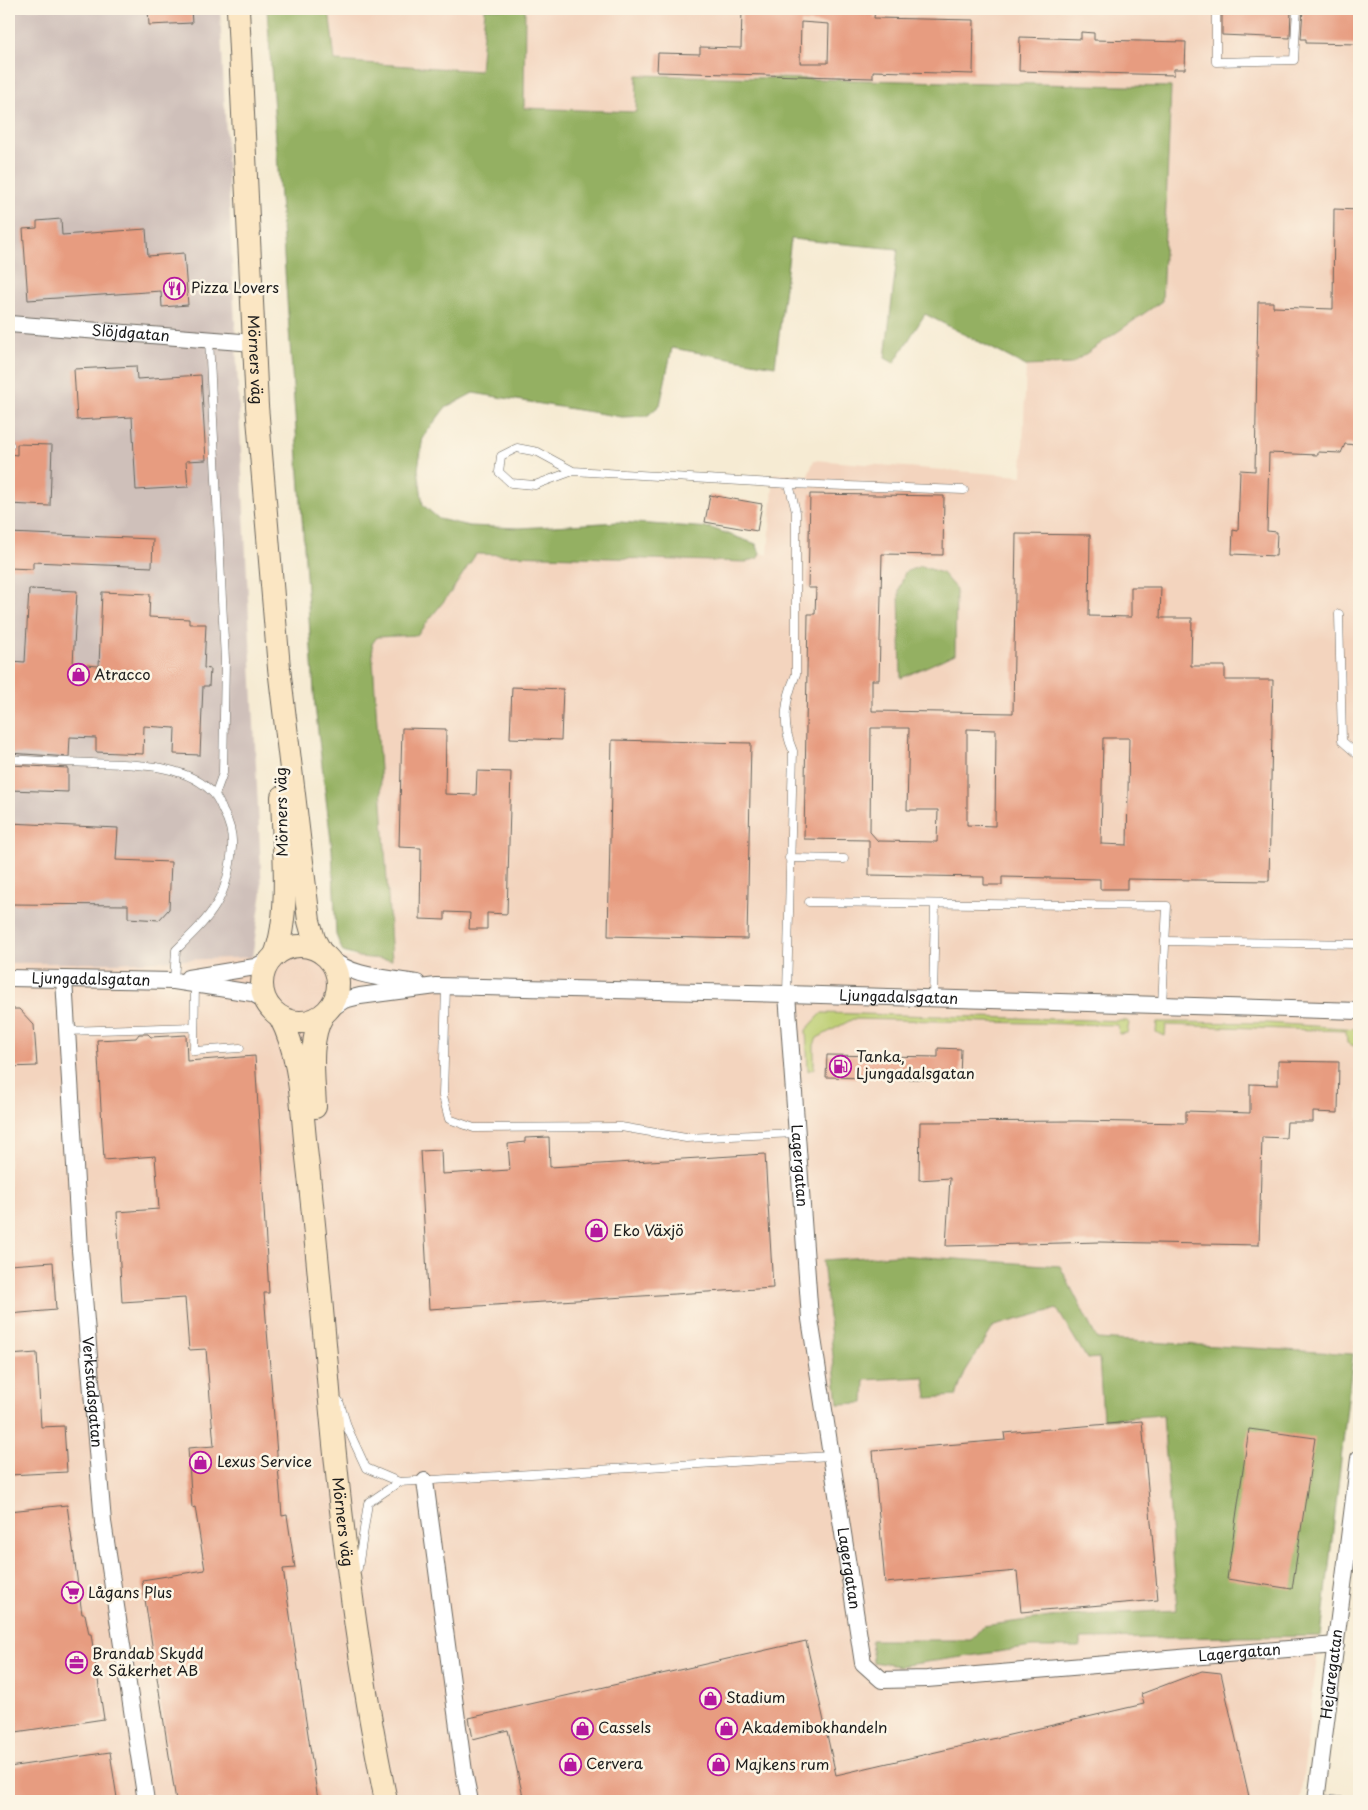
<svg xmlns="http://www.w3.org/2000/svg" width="1368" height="1810" font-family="'Playpen Sans',sans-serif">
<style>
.built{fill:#f3d4be}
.industrial{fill:#cfc0ba}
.green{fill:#bbcd70;stroke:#6c7446}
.forest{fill:#94b062;stroke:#58663f}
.building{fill:#e79c80;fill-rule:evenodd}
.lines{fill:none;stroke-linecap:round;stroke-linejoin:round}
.service-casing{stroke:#68645c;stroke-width:9}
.minor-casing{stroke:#68645c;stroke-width:18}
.secondary-casing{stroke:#68645c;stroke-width:24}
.service{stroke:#fff;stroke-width:8}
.minor{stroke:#fff;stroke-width:16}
.secondary{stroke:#fbe6c3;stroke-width:22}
.labels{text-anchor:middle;stroke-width:5;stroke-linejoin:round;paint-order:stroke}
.poi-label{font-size:15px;fill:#1c1c1c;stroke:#fcf5e5;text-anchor:start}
.street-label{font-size:15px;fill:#1c1c1c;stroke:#fcf5e5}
</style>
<rect width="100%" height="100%" fill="#fcf5e5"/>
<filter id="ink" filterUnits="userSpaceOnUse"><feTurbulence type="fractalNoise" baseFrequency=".02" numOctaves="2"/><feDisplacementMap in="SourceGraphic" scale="10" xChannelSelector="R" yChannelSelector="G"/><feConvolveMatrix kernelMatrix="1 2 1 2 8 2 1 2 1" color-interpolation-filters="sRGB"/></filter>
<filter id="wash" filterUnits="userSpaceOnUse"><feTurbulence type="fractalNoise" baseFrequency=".0096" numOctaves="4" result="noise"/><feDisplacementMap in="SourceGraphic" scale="20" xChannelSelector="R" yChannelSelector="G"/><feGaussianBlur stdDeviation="1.12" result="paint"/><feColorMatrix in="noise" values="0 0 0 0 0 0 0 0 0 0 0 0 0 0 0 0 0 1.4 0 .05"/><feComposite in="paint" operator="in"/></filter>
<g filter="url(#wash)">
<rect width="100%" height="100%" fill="#f6ebd3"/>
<g class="built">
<polygon points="329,9 485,9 480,71 335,61"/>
<polygon points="525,9 1359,9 1359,1302 1300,1801 9,1801 9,962 252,957 359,957 391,960 372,644 377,637 417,635 451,592 476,554 746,562 758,558 760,553 768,555 774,474 808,476 814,460 1022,476 1026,366 1071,364 1171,87 637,76 637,112 524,108"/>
</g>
<polygon class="industrial" points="9,9 220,9 262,892 252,957 112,963 9,963"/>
<g class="green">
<polygon points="822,1013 1127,1021 1129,1023 1127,1033 1119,1034 1118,1025 853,1019 817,1038 814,1045 814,1068 808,1071 806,1030"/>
<polygon points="1157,1022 1267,1023 1359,1029 1359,1048 1347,1043 1346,1031 1166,1025 1165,1036 1156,1032"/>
</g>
<g class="forest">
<polygon points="267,9 329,9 335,61 480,71 485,9 525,9 524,108 636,112 637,75 1171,87 1162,301 1071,364 1026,366 925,314 894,363 885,358 898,249 791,239 775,366 672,348 660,405 647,416 622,417 473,393 445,408 423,437 418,469 423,505 439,519 469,526 520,528 619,522 711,528 756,544 760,553 758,558 746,562 476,554 451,592 417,635 377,637 372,644 392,960 359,957 343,952 336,935 332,849 315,706"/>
<polygon points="921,566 942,573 956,589 955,654 901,678 899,590 905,572"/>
<polygon points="896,1255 1060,1266 1097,1339 1353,1354 1321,1636 1080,1639 1080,1647 1032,1647 899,1666 873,1662 871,1640 971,1640 983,1626 1050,1617 1177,1610 1163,1415 1103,1419 1099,1358 1087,1359 1057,1309 994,1326 965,1372 956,1396 927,1398 924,1377 865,1380 864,1403 838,1404 823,1260"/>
</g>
<g id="blocks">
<g class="building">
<polygon points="148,9 191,9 192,23 149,25"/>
<path d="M742,9H875L874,18L974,20L973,74L873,71V78L657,72L658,53L700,54V47L741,48ZM801,22L829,24L828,63H800Z"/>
<polygon points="1222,9 1291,9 1290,38 1222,35"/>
<polygon points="1303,9 1359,9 1359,44 1306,43 1306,39 1301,39"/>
<polygon points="1081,32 1094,33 1094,40 1186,42 1185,69 1174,69 1174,75 1019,71 1020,37 1081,39"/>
<polygon points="1334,209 1359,210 1359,445 1345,444 1341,453 1318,452 1318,455 1269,453 1267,531 1277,532 1276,556 1232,554 1233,530 1238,531 1240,470 1255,471 1258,302 1273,302 1273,307 1333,309"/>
<polygon points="61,219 62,235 146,229 148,256 184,253 188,305 162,307 161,291 28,300 23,229 37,228 37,221"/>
<polygon points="136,366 137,379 201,375 206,460 186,461 188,487 136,490 132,417 77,420 74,369"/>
<polygon points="17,444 52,445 50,506 9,504 9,454 17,455"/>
<path d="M810,494L944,496L943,555L882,554L879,680H872V711L1013,713L1016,534L1090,535L1089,616L1131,617V587H1161L1160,618H1192L1191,666H1225V680H1273L1269,881L1127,879V889H1100V879L1002,877V885H984V877L869,875V840L804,839L808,614H815L816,588H808ZM871,728H909L907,810H938L937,842L878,841L870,832ZM967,729L996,730L995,826L967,825ZM1103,738H1129L1127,845L1101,844Z"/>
<polygon points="710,495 762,504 757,531 705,522"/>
<polygon points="9,533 153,539 152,567 33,562 33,569 9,568"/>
<polygon points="29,589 77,591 73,664 99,666 102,592 150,594 149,617 189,619 189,624 206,624 204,668 210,669 209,686 203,686 200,755 174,754 175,728 144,726 143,754 96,752 96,738 70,737 69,757 9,753 9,661 25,662"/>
<polygon points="512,687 563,689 561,740 510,738"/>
<polygon points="402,728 446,729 445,794 476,795 477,771 511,772 507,914 487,913 487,929 469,929 470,913 445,912 445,920 420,919 421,848 399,847"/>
<polygon points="612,740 751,743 747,939 608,936"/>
<polygon points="9,765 68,768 68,792 9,790"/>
<polygon points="9,823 118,828 116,860 171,862 169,909 159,920 128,918 128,905 9,904"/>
<polygon points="9,1009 19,1009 34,1025 37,1066 9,1067"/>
<polygon points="139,1034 148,1034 151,1037 186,1035 187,1061 255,1056 269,1293 264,1293 282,1516 287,1515 295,1568 283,1569 318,1800 176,1801 142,1580 205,1570 195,1507 192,1508 188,1448 214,1446 206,1349 189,1350 185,1298 122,1302 117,1212 159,1209 155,1156 104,1160 97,1040 136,1038"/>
<polygon points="938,1048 961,1049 960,1080 826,1077 827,1055 938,1057"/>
<polygon points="1278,1061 1339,1062 1338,1113 1313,1112 1313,1122 1287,1122 1286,1138 1262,1137 1259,1245 1100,1242 946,1246 950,1178 919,1180 920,1122 1078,1121 1186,1123 1186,1111 1250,1113 1250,1084 1278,1085"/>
<polygon points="549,1137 550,1167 765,1154 773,1288 429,1309 420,1151 441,1150 442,1174 510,1170 508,1144 525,1142 525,1138"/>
<polygon points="53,1262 56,1310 9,1314 9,1265"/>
<polygon points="37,1353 41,1427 64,1426 67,1472 9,1475 9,1355"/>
<polygon points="1142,1421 1158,1600 1021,1612 1017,1571 885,1583 873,1451 1005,1440 1004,1433"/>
<polygon points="1249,1429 1315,1438 1292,1589 1227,1579"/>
<polygon points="67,1505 82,1614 85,1614 89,1634 91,1634 104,1719 9,1733 9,1511"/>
<polygon points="806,1641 836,1775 1144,1704 1141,1694 1202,1671 1221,1673 1250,1801 524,1801 508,1730 473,1739 469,1718"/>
<polygon points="110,1752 117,1798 92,1801 9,1801 9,1767"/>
</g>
</g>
</g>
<g filter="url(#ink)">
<use href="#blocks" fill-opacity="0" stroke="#68645c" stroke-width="1"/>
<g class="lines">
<defs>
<g id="service">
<polyline points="1216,9 1216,62 1294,60 1297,9"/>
<polyline points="209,339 225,660 223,773 215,795"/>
<polyline points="9,445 10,445"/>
<path d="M573,471L535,485L511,483L499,472L501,456L517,448L538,452L573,471L789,484L796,512V674C785,700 781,724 793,751L787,994"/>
<polyline points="789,484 964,490"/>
<polyline points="1339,614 1342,741 1359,756"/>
<path d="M9,759C37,761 64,762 92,763C132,765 185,762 214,794C218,799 221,806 223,811C229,821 233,835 232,847C228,899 212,915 176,950L174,981"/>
<polyline points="789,858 844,859"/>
<polyline points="809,902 1167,906 1162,1005"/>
<polyline points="1165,941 1359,944"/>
<polyline points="195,984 194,1051 240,1048"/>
<polyline points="446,986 443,1096 449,1119 474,1128 621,1127 686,1138 797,1133"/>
<polyline points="933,999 935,904"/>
<polyline points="67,1031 194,1027"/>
<polyline points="339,1401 348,1429 366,1468 399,1482 830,1456"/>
<polyline points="358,1568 368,1503 399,1482"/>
<polyline points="1317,1798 1341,1801"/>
</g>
<g id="minor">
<path id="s1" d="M9,324L254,343"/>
<path d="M326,956C355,978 382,977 417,983"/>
<path id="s2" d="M9,978L174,981L252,993L265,1000"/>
<polyline points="188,978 255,967 272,958"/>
<path id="s3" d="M64,979L80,1250L103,1522L146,1801"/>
<path id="s4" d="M787,994L810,1319L863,1663L882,1680L927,1679L1336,1645"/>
<path id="s5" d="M329,1010L344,1000L360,996L436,986L787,994L1359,1011"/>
<polyline points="425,1481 464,1772 470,1801"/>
<path id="s6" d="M1316,1801L1359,1458"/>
</g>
<g id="secondary">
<path id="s7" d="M238,9L257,406L279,668L309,921L314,939L321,952"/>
<circle cx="300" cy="984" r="38"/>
<path d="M275,955C291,914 283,842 282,797"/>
<path id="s8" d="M280,1017C301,1057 301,1104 306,1149C314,1217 320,1286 326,1355C338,1504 356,1654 386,1801"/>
<path d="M315,1107C314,1079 308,1039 323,1015"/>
</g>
</defs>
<use href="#service" class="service-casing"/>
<use href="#minor" class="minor-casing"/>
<use href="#secondary" class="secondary-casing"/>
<use href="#service" class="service"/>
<use href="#minor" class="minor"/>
<use href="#secondary" class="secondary"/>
</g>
</g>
<defs>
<symbol id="restaurant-ring" viewBox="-11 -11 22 22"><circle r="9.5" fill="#fcf5e5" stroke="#b5179e" stroke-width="1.5"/><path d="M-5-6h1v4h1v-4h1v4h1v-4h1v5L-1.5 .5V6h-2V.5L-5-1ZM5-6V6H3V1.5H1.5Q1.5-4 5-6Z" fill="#b5179e"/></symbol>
<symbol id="shop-ring" viewBox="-11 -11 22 22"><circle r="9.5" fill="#fcf5e5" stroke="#b5179e" stroke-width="1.5"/><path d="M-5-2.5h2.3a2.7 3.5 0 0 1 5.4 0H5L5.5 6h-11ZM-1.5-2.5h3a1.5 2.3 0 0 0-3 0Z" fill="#b5179e"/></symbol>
<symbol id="fuel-ring" viewBox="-11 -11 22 22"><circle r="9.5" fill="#fcf5e5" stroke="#b5179e" stroke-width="1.5"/><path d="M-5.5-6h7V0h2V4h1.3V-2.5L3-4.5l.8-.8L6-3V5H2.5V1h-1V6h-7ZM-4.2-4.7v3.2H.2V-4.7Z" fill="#b5179e"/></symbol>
<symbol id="supermarket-ring" viewBox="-11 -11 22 22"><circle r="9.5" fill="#fcf5e5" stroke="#b5179e" stroke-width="1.5"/><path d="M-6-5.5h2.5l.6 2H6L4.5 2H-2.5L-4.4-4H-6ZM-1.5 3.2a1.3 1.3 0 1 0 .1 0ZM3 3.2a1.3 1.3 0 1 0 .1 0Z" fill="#b5179e"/></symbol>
<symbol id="office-ring" viewBox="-11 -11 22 22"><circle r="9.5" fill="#fcf5e5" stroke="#b5179e" stroke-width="1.5"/><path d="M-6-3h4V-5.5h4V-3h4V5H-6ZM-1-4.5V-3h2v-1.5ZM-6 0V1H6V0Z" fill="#b5179e"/></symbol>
</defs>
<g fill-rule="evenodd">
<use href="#restaurant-ring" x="162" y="276" width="25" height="25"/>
<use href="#shop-ring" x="66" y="662" width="25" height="25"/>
<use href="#fuel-ring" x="828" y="1054" width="25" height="25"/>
<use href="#shop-ring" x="584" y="1218" width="25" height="25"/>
<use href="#shop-ring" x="188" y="1450" width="25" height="25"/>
<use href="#supermarket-ring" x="60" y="1580" width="25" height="25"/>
<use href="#office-ring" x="64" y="1650" width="25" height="25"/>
<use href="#shop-ring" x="698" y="1686" width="25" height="25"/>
<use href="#shop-ring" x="570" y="1716" width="25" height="25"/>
<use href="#shop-ring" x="714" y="1716" width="25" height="25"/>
<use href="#shop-ring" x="558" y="1752" width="25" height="25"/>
<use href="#shop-ring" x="706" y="1752" width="25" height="25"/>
</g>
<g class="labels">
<g class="poi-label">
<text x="191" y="293">Pizza Lovers</text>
<text x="94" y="680">Atracco</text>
<text x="856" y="1062">Tanka,<tspan x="856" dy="17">Ljungadalsgatan</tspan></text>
<text x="613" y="1236">Eko Växjö</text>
<text x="217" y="1467">Lexus Service</text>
<text x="88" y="1598">Lågans Plus</text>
<text x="92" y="1659">Brandab Skydd<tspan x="92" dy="17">&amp; Säkerhet AB</tspan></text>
<text x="726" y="1703">Stadium</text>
<text x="598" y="1733">Cassels</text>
<text x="742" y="1733">Akademibokhandeln</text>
<text x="586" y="1769">Cervera</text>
<text x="735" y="1770">Majkens rum</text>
</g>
<g class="street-label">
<text dy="5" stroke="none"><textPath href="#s1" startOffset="122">Slöjdgatan</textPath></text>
<text dy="5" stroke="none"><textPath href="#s7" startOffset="351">Mörners väg</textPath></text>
<text transform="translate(282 812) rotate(-91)" y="5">Mörners väg</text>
<text dy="5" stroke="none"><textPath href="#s2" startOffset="82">Ljungadalsgatan</textPath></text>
<text dy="5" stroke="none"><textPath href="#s5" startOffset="574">Ljungadalsgatan</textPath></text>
<text dy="5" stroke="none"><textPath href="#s4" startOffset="172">Lagergatan</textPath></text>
<text dy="5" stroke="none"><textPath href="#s3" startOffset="414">Verkstadsgatan</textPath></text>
<text dy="5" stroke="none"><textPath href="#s8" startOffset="510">Mörners väg</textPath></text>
<text dy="5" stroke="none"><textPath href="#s4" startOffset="578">Lagergatan</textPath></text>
<text dy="5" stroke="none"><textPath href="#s4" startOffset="1058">Lagergatan</textPath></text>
<text dy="5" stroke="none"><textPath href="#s6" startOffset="128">Hejaregatan</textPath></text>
</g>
</g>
<rect width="1368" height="1810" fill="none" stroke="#fcf5e5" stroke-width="30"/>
</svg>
